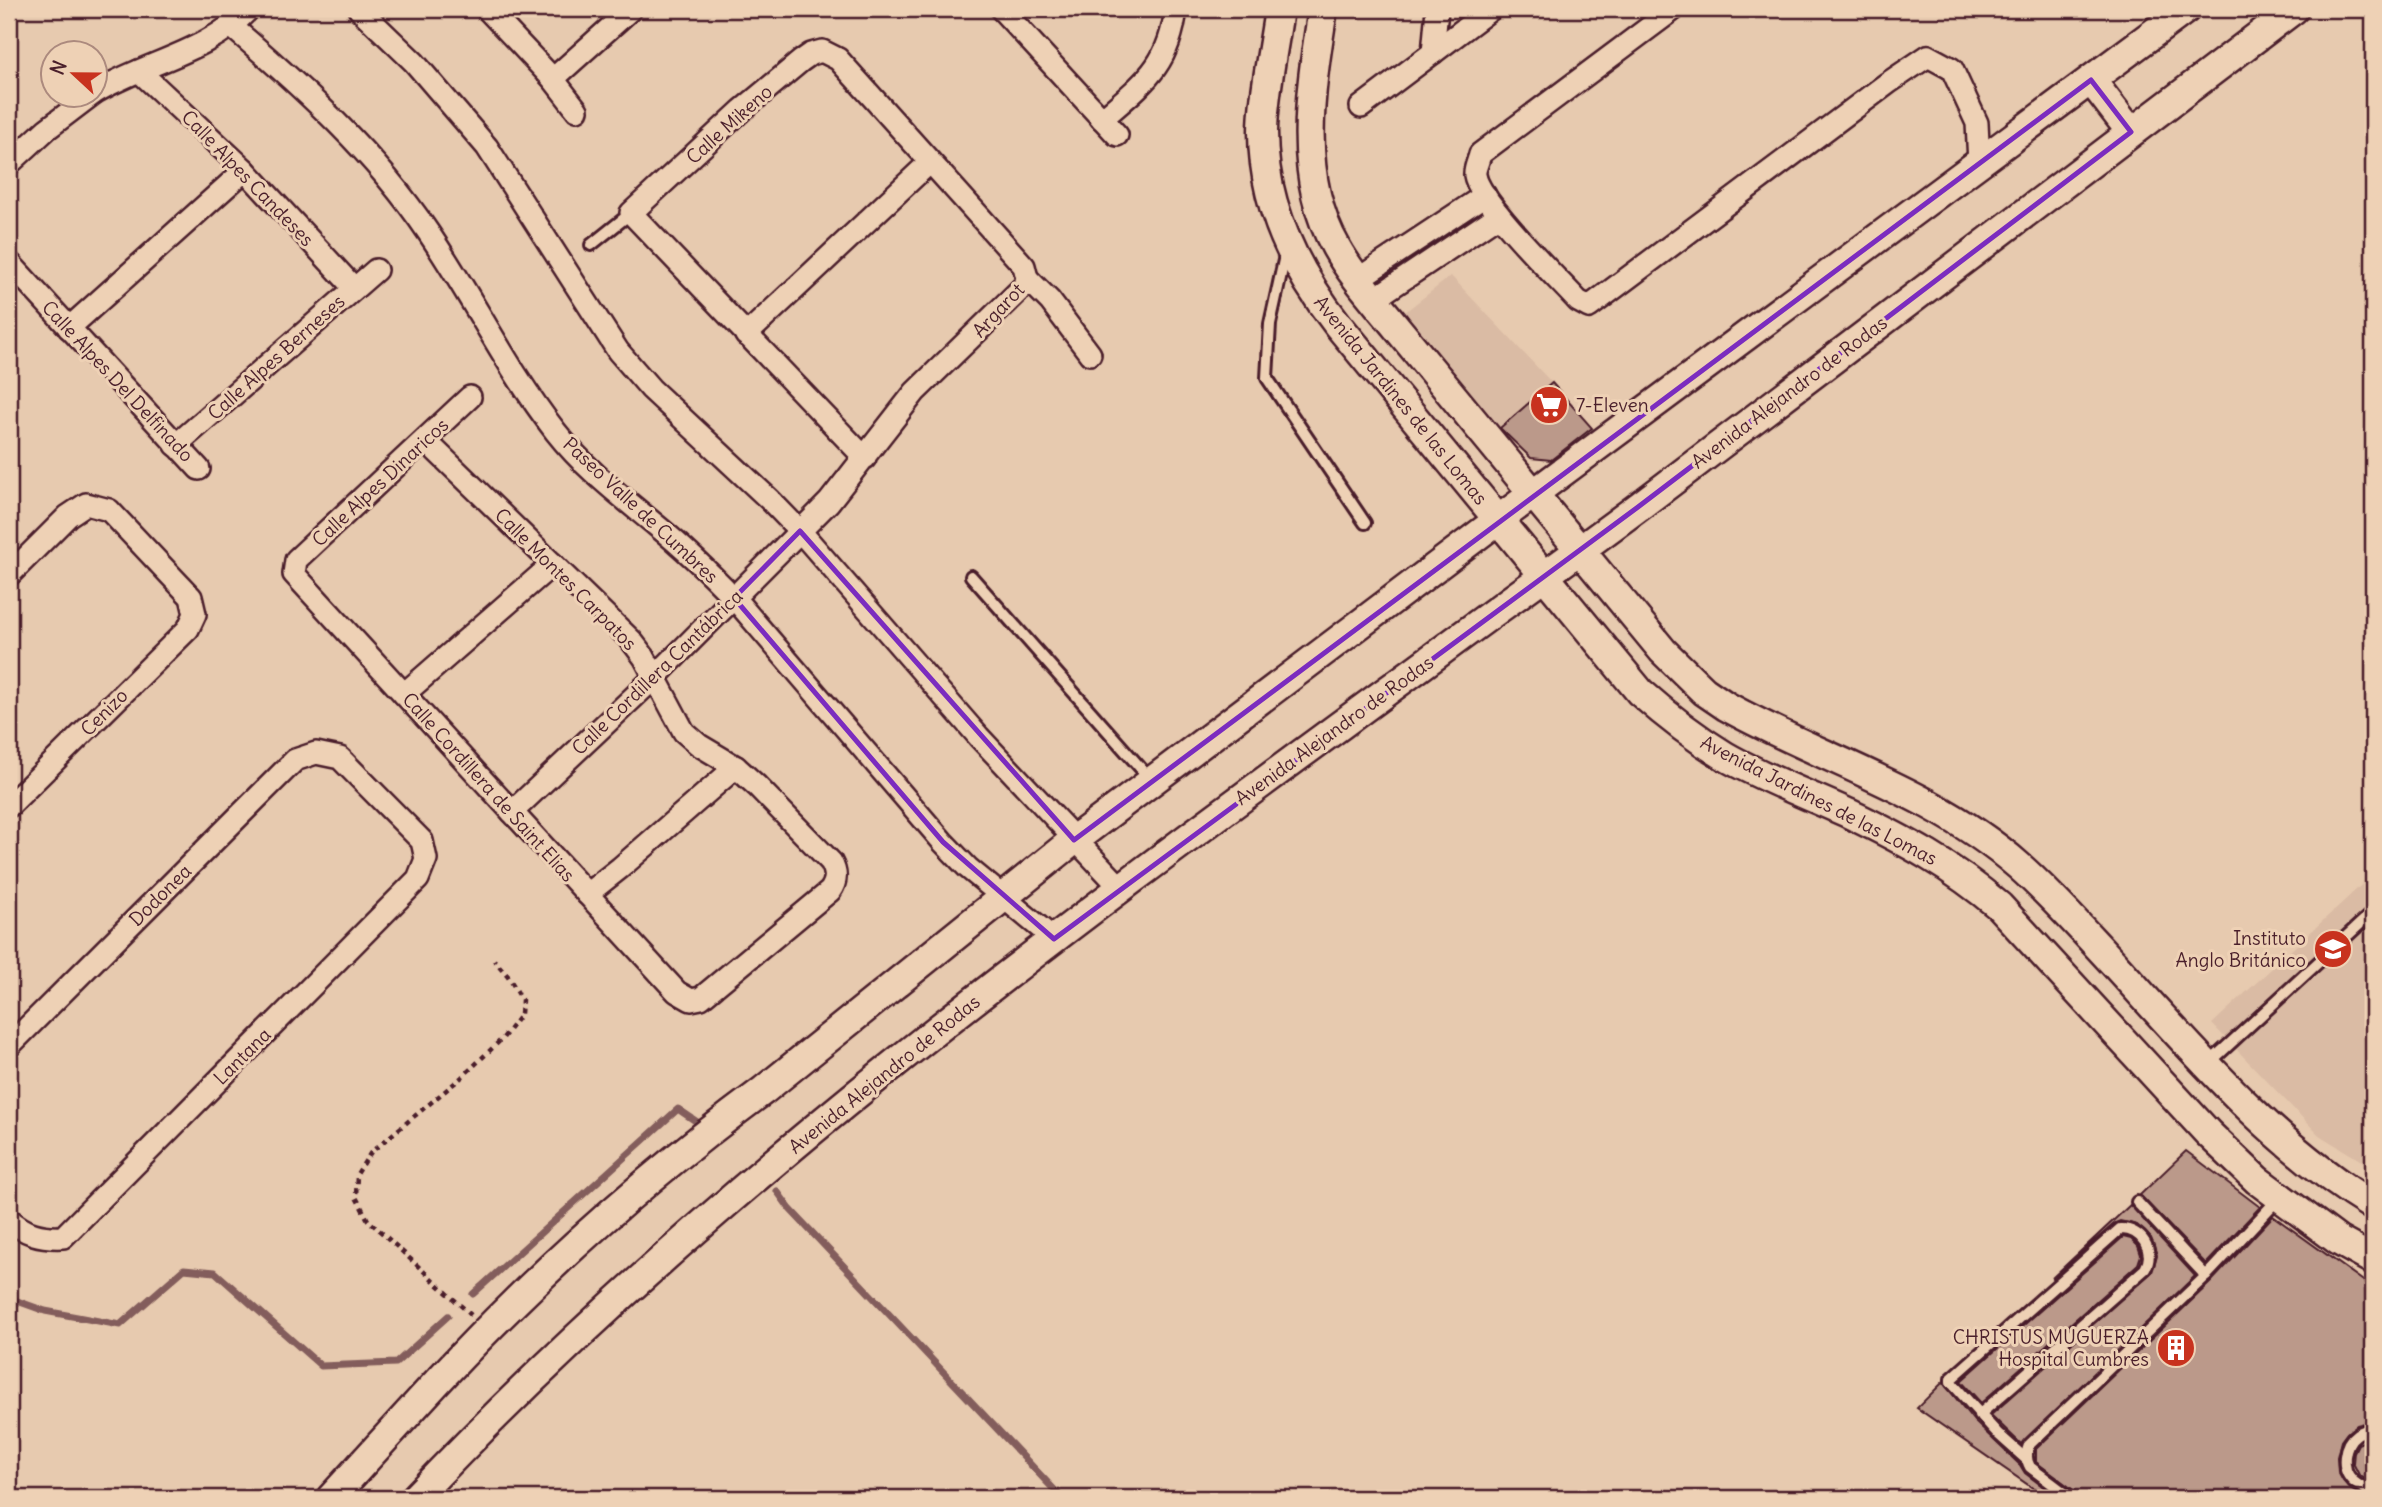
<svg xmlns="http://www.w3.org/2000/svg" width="2382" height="1507" font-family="Delius,sans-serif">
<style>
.built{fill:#dabba4}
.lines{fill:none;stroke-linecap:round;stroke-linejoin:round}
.stream{stroke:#835d5b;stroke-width:7}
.building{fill:#bb998a;stroke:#4a1f2b;stroke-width:2}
.lane-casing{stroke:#4a1f2b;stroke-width:16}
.street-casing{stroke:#4a1f2b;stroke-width:26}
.secondary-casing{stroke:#4a1f2b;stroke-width:33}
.path{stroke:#4a1f2b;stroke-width:4.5;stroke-dasharray:5 5;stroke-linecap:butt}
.lane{stroke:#eed1b5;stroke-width:10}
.street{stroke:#eed1b5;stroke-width:21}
.secondary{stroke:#eed1b5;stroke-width:28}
.marked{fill:none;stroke:#7b2cbf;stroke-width:5;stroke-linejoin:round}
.labels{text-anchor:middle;stroke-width:6;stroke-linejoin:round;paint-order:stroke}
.street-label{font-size:19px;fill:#4a1f2b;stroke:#eed1b5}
.poi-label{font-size:19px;fill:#4a1f2b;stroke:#eed1b5;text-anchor:end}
</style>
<rect width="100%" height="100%" fill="#e7caaf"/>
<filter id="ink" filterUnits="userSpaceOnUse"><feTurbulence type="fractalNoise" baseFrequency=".0143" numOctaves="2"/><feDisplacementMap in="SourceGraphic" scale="14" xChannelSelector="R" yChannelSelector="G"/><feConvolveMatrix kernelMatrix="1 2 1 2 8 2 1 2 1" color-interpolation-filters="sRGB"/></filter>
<g filter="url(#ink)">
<g class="built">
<polygon points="1451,276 1552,383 1500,428 1405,312"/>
<polygon points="2373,874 2373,1168 2319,1135 2212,1024"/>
</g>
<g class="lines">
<g class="stream">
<polyline points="777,1191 790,1209 1062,1498"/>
<polyline points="473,1294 678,1109 700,1124"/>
<polyline points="9,1298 45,1311 120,1325 184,1269 215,1272 321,1366 396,1363 448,1316"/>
</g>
</g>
<g class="building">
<polygon points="1552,383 1592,428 1551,460 1531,458 1500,428"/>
<polygon points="2186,1151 2260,1207 2206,1264 2140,1195"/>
<polygon points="2130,1205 2195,1276 2021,1444 1991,1415 2152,1272 2157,1255 2151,1238 2137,1225 2120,1221 2115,1223 2052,1278"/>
<polygon points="2273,1216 2373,1288 2373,1421 2357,1425 2347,1433 2341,1441 2337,1457 2338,1472 2343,1481 2350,1489 2366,1498 2079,1498 2076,1492 2036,1462 2036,1449 2211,1282"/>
<polygon points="2123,1237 2131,1239 2138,1246 2141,1255 2138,1264 1981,1403 1961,1381"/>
<polygon points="1943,1382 1974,1421 2020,1465 2025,1473 2058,1498 2047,1498 1917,1408"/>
<polygon points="2373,1437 2373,1484 2359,1475 2353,1463 2354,1452 2358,1444"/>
</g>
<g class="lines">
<defs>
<g id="lane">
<polyline points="591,245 631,213"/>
<polyline points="1286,251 1270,324 1267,378 1365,523"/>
<polyline points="971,576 1152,781"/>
<polyline points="2209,1063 2373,912"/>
<polyline points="2137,1202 2206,1276"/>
<path d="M1979,1415L2145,1269C2156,1251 2141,1228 2120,1229L1951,1379V1382L1998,1434L2027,1460"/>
<path d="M2373,1429C2367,1430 2362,1431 2357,1434C2343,1444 2340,1469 2353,1481C2358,1486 2367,1489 2373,1493"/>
<path d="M2071,1498L2030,1467C2026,1460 2026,1452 2029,1445L2206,1276L2279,1198"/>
</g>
<g id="street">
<polyline points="359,9 414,62 487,147 618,351 651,389 770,500 800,531 979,737 1121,888"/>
<polyline points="487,9 553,79 577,110"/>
<polyline points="1001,9 1117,135"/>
<path d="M1674,9L1480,154C1479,160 1474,169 1475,175C1479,202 1557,278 1578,301L1589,307L1888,83L1928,56L1952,69L1977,123L1979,163"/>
<path d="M231,26C303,88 375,153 428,232C473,298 507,369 556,432C585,469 621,496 657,526C684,548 709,572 734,598L943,842L968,868L1054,939"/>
<polyline points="1433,53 1437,9"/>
<polyline points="139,71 245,170 354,288"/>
<polyline points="553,79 631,9"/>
<path d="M94,93C145,62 208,53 249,9"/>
<polyline points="1361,107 1491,9"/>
<path d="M1102,119C1143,83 1169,67 1176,9"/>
<polyline points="9,164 47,129 93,94"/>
<polyline points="9,262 199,469"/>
<polyline points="1027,278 1050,301 1090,354"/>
<polyline points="1358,279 1485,195"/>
<polyline points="1374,299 1499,215"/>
<polyline points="69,328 245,170"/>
<polyline points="746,335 930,162"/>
<path d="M425,440L631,640L644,657L684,732L699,745L736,767L757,786L831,862C837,873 837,881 830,891L701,998L691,1000L677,992L294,574L296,560L470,397"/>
<polyline points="176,445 376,270"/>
<polyline points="9,575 68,516 86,504 109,510 191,597 195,614 188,629 9,806"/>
<polyline points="404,694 553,564"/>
<polyline points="512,812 655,677 829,502 915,392 1025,285 1027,278 1024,266 838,59 822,51 811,54 801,61 742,110 631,213 865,458"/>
<polyline points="587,894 620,868 736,767"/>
<path d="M9,1046L295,760L316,753L340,758L422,841L426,859L418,879L63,1237C41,1238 25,1234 9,1219"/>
</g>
<g id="secondary">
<path d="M1279,9C1274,47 1263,95 1263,132C1263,205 1294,269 1338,325L1640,692C1667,716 1694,737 1725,756C1765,779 1809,795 1850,814C1906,841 1952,866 1999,906L2208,1133L2257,1180L2339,1241L2373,1260"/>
<path d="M1323,9C1311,86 1295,175 1336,247C1352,276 1376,302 1397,328L1663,651L1704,691L1726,706C1823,760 1934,791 2019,866C2045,889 2069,915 2093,941C2181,1035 2262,1138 2373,1206"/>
<polyline points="2091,80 2131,132"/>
<path d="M331,1498C391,1433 449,1366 513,1304C591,1227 676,1155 764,1090L1074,840L1498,520L2186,9"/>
<path d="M415,1498C719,1177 1081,916 1436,655C1504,604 1573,556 1641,505C1859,341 2076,174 2294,9"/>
</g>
</defs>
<use href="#lane" class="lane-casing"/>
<use href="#street" class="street-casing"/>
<use href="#secondary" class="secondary-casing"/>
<polyline class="path" points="471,1315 368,1220 356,1197 357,1174 371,1152 462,1077 503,1038 521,1014 522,1000 508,976 494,960"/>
<use href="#lane" class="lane"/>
<use href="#street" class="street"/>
<use href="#secondary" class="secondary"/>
</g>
</g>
<path class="marked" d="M2091,80L2131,132L1638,507L1054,939L943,842L734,598L800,531L1074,840Z"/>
<defs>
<symbol id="supermarket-disc" viewBox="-11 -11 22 22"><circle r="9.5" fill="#c8321e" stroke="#eed1b5"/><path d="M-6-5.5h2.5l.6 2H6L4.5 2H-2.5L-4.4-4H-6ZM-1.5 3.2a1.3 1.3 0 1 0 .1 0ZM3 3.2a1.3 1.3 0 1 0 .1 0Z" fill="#fff"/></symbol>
<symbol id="school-disc" viewBox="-11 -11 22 22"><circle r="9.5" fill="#c8321e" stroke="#eed1b5"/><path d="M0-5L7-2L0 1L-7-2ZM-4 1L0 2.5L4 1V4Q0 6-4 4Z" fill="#fff"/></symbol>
<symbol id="building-disc" viewBox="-11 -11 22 22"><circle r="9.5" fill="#c8321e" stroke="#eed1b5"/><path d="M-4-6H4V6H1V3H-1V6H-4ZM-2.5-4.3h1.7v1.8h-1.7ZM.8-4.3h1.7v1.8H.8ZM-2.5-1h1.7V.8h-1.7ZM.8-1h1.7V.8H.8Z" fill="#fff"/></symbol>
</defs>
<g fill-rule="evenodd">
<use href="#supermarket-disc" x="1527" y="383" width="44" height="44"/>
<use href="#school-disc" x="2311" y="927" width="44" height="44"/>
<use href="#building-disc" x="2154" y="1326" width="44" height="44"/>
</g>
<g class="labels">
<g class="street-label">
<text transform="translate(729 124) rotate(-42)" y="7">Calle Mikeno</text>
<text transform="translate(248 178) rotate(46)" y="7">Calle Alpes Candeses</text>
<text transform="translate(998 310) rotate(-47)" y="7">Argarot</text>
<text transform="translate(276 357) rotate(-42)" y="7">Calle Alpes Berneses</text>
<text transform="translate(118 381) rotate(47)" y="7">Calle Alpes Del Delfinado</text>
<text transform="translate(1789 392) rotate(-37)" y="7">Avenida Alejandro de Rodas</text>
<text transform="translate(1401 400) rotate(51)" y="7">Avenida Jardines de las Lomas</text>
<text transform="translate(380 482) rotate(-43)" y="7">Calle Alpes Dinaricos</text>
<text transform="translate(641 510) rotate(43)" y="7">Paseo Valle de Cumbres</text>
<text transform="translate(566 579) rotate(45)" y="7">Calle Montes Carpatos</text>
<text transform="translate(657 672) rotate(-44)" y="7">Calle Cordillera Cantábrica</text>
<text transform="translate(104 712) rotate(-45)" y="7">Cenizo</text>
<text transform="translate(1334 730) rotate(-36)" y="7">Avenida Alejandro de Rodas</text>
<text transform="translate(489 787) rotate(48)" y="7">Calle Cordillera de Saint Elias</text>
<text transform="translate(1819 800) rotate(27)" y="7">Avenida Jardines de las Lomas</text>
<text transform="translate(160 895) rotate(-45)" y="7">Dodonea</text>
<text transform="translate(242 1056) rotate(-45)" y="7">Lantana</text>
<text transform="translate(884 1074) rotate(-39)" y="7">Avenida Alejandro de Rodas</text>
</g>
<g class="poi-label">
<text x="1576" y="412" text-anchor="start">7-Eleven</text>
<text x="2306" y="945">Instituto<tspan x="2306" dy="22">Anglo Británico</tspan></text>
<text x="2149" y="1344">CHRISTUS MUGUERZA<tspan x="2149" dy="22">Hospital Cumbres</tspan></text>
</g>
</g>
<rect width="2382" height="1507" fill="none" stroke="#eed1b5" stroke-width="35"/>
<rect x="18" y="18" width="2347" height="1472" fill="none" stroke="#4a1f2b" stroke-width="2.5" filter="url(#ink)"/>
<g transform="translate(74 74) rotate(292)"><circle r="33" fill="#eed1b5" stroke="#ac8a7e" stroke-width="2"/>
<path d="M0-5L12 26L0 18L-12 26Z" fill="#c8321e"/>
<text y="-10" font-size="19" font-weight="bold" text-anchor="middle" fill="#4a1f2b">N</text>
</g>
</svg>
